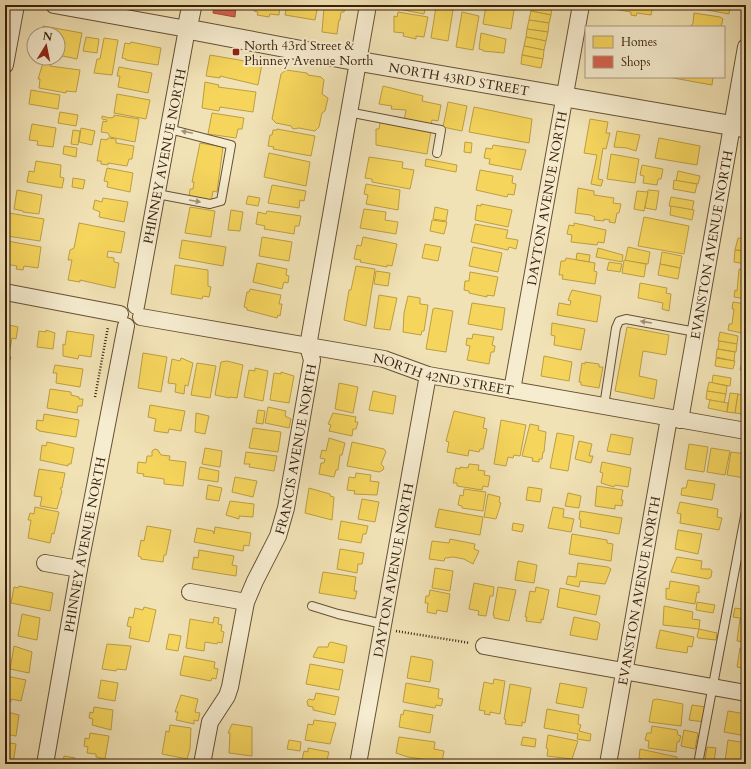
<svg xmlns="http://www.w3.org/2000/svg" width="751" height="769" font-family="Cardo,serif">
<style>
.homes{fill:#f6d55c;stroke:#bd9e43}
.shops{fill:#d6604d;stroke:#a74c39}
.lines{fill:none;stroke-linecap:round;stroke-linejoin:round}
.service-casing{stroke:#665034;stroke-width:10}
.minor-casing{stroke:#665034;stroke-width:18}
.tertiary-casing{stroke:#665034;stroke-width:21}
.path{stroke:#381f09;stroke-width:2.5;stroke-dasharray:1 2;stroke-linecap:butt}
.service{stroke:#f6eccf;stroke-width:8}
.minor{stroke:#f6eccf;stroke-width:16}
.tertiary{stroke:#f6eccf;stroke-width:19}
.oneway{fill:#a09076}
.poi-dot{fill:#8f2418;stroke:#f6eccf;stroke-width:1.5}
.labels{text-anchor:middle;stroke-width:4;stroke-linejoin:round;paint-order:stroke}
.poi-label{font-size:13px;fill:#381f09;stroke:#f6eccf;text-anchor:start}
.street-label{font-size:13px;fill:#381f09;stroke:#f6eccf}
</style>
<rect width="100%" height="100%" fill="#f1e2b5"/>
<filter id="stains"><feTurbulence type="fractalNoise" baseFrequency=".005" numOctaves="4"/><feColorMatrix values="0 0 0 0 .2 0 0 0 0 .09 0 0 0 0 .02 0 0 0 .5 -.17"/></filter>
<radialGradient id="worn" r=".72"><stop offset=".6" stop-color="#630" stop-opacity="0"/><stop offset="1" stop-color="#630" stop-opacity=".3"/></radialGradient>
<g class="homes">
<polygon points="255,5 280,5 279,15 270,14 269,17 257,15 258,12 254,11"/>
<polygon points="287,5 318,5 315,20 285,15"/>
<polygon points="321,5 344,5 345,7 344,12 341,12 340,20 339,20 337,34 322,32 324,7"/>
<polygon points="399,5 426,5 424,14 398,9"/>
<polygon points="486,5 496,5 514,10 511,29 483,24"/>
<polygon points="532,5 552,6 551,15 531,11"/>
<polygon points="608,5 653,5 651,15 637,13 636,16 631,15 631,12 608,8"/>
<polygon points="702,5 730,5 729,14 702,9"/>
<polygon points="436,7 453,10 448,41 431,38"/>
<polygon points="531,11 551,15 549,23 529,20"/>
<polygon points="398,12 428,17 424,37 416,36 416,39 403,36 404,33 394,32 394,16 397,17"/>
<polygon points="462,12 479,16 473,50 456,47"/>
<polygon points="694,13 720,17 723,19 721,27 690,27 693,23"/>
<polygon points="529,20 549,23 548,32 527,29"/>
<polygon points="43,26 82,33 77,59 58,55 58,34 42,34"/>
<polygon points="527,29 548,32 546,41 526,37"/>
<polygon points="481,33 506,39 504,53 483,51 483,50 479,49"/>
<polygon points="86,37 99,39 97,53 83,51"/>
<polygon points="526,37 546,41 544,50 524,46"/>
<polygon points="104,38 118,40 112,75 94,73 97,59 100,59"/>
<polygon points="131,42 161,48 158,65 126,60 126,59 122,58 125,43 130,44"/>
<polygon points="524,46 544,50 543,59 522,55"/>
<polygon points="210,55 262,64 258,85 220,76 220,78 206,76"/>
<polygon points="522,55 543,59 541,68 521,64"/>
<polygon points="43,63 51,64 50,66 80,70 76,92 66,91 66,93 39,88 40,79 38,79"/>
<polygon points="119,67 152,73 148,93 118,87 120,76 117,76"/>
<polygon points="286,70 307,73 308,75 321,77 324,80 322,94 328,98 325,111 322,113 319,127 315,131 299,128 293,129 291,126 276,123 272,119 281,74"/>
<polygon points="668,77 713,77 712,85"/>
<polygon points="205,82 219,85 218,87 256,92 253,112 220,107 219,111 202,108"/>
<polygon points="383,86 423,96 422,101 441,105 438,121 432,120 431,126 404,121 406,110 391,109 392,106 379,104"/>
<polygon points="31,90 60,95 58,109 29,104"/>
<polygon points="117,94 150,100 146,119 114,113"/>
<polygon points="448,102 467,106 462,131 443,127"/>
<polygon points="474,107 532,119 529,143 469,132"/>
<polygon points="60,112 78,115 76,126 58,123"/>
<polygon points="212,113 244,118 242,129 238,129 236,138 208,134"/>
<polygon points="114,115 139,119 135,142 110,137 108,133 101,132 103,121 106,122 107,120 102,119 102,116 110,118 114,117"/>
<polygon points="590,119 608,122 606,133 610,133 606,149 603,148 598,179 603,180 601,186 591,184 597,155 584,153"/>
<polygon points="380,122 431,131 427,154 376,145 376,129 379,129"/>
<polygon points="32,124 56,128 53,147 37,145 38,141 29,140"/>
<polygon points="81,128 95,131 92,145 79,142"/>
<polygon points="277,129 315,136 311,156 273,149 274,147 268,146 270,135 272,135 273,130 277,130"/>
<polygon points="73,130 80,131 78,145 71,144"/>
<polygon points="617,131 640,135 636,151 627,148 614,147"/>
<polygon points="108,138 116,139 116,143 134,146 132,159 129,159 127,166 108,163 108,165 101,164 101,161 97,161 101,139 107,140"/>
<polygon points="659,138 700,146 697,165 655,158"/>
<polygon points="465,142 472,143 471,153 464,152"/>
<polygon points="200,143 223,147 217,192 213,191 211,202 189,197 190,189 193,189 194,182 192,182"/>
<polygon points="493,145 526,150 521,170 489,164 490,159 484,158 486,148 492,149"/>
<polygon points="64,146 77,148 76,157 63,154"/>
<polygon points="269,153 310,162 306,186 264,177"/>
<polygon points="611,154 639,159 635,183 607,179"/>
<polygon points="369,157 403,162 402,168 414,170 410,189 372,182 372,179 365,178"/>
<polygon points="426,159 457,165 456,172 425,166"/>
<polygon points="36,161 61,165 60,177 64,178 62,188 27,182 29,171 34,172"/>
<polygon points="642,165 663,169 661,179 658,179 657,185 643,183 644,176 640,175"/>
<polygon points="107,168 133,173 130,192 107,187 108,182 104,181"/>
<polygon points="480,170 513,176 512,183 516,184 514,195 508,194 507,197 476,190"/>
<polygon points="678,171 700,176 698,184 676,181"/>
<polygon points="73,178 85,180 83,189 72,187"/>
<polygon points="674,180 697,184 695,193 673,189"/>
<polygon points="366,184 400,190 398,210 366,204 368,195 364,194"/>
<polygon points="272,185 306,191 304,201 300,200 299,208 268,203"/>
<polygon points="578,188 594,191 594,195 614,198 613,203 621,204 619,213 617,213 615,223 609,222 610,220 604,219 604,221 594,220 595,217 590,215 575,213"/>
<polygon points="17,190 42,195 39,214 23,212 23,211 14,209"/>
<polygon points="648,190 659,191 656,210 645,208"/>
<polygon points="637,191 648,192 644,211 634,209"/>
<polygon points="248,196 260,198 258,206 246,204"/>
<polygon points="671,197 694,201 692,210 669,206"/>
<polygon points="103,198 128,202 124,222 99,217 100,212 93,209 95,200 102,202"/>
<polygon points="481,204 512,210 508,227 475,220 477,205 481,206"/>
<polygon points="671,206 694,210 692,220 670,215"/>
<polygon points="190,207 215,211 211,237 185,233"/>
<polygon points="435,207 448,210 446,221 433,219"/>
<polygon points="364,209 386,212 385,220 398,222 396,234 360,228"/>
<polygon points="231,210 243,212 240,231 228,230"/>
<polygon points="267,211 301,216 299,226 295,226 294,234 264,229 265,226 256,224 258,212 266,214"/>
<polygon points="9,213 44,219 40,241 7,236 10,221 8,221"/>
<polygon points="644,217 689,226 684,254 638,246"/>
<polygon points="432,220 447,222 444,234 430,231"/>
<polygon points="79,223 125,232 121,253 108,251 107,257 114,258 114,262 119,263 115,288 80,280 80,282 68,280 72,260 68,260 70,250 74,248"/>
<polygon points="574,223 606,230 604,243 598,242 597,245 571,242 572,235 567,234 569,225 574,226"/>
<polygon points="475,224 508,230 506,238 518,240 516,249 509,247 508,250 471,242"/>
<polygon points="262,237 292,242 289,261 259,256"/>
<polygon points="363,237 397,244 392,266 387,265 387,267 360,262 361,260 354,259 357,245 361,246"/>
<polygon points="738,238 746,239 746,251 735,250"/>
<polygon points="182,240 226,247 223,266 179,258"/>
<polygon points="7,241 41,247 38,268 24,266 23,270 16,269 17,266 5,264"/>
<polygon points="425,244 441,247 438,261 422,258"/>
<polygon points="473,247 502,253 498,272 469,266"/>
<polygon points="628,247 650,252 648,264 625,261"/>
<polygon points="598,248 623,255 622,262 596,257"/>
<polygon points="735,250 746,251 746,264 734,262"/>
<polygon points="662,252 682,256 680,268 660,264"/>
<polygon points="577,253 590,255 589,262 576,260"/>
<polygon points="566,258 595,263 594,271 597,272 595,284 562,279 563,275 559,275 561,261 565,261"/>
<polygon points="624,260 646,264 644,277 622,273"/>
<polygon points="609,262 622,264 620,272 607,270"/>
<polygon points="257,263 287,269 286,275 289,276 288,283 284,282 282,289 253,282"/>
<polygon points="660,264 680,268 678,279 658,275"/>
<polygon points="175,265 208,270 208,286 211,287 209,297 203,296 202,299 171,294"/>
<polygon points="356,266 375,269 366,326 344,320 349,290 351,290"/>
<polygon points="739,269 746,270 746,299 734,297 735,290 737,291"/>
<polygon points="376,271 390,273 388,286 374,284"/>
<polygon points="470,272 498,277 494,296 487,295 487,297 469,293 469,291 464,290 465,281 469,281"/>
<polygon points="640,283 667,288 666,293 671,294 669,311 662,309 663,303 638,298"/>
<polygon points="250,289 281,295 279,304 282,304 280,316 278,315 277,318 247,310 247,308 244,307 247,292 249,292"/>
<polygon points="572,290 601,296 597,322 557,315 559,303 570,305 571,301 568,300"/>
<polygon points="379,295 397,298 390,330 374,328"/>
<polygon points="408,296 420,298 420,304 428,305 424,331 422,331 421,335 403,332 404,313"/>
<polygon points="733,302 746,304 746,334 728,330 729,324 732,324 734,309 732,309"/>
<polygon points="472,303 505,308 502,330 468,324"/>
<polygon points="435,308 453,311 446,352 426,349 433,309"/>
<polygon points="552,323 585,329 581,350 554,345 555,336 551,335"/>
<polygon points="5,324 18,327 16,339 12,338 10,349 5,349"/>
<polygon points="627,327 669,335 666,355 643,351 639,376 657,380 654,399 615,391"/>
<polygon points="46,330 55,333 53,349 37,347 39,331 46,332"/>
<polygon points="67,331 94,335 91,357 79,355 78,359 63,356 63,344 65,345"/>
<polygon points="720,332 738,336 737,344 718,341"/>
<polygon points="473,334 494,337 492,345 495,346 494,352 491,352 489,364 467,360 470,346 466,345 467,338 472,339"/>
<polygon points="719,341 737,344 736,352 718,349"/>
<polygon points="717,349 735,352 734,361 716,357"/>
<polygon points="5,352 9,353 9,356 11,357 5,376"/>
<polygon points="143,353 167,357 161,392 138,388"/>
<polygon points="743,354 746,354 746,363 742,362"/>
<polygon points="544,356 572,362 569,381 541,376"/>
<polygon points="181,358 193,363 188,386 185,385 184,394 175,392 176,384 168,383 172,359 180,361"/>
<polygon points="716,358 735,361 733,369 715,366"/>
<polygon points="227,361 243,365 237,398 230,397 230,398 215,395 221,362"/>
<polygon points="585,362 599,364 599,367 603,367 599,388 581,385 581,382 579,382 582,363 585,364"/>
<polygon points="742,362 746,363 746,371 740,370"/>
<polygon points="197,363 216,366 210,398 191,395"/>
<polygon points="55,365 83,369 80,387 56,383 57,373 53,373"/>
<polygon points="255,368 268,371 263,401 244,397 249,370 255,371"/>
<polygon points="281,372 294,376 289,403 270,400 274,373 281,374"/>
<polygon points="713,375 731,378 730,386 712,383"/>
<polygon points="709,382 727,386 726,394 707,391"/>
<polygon points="339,383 358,387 353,413 335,409"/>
<polygon points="50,389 71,392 71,395 79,397 79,399 83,399 82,406 78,406 77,413 47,408"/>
<polygon points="373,391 396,396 393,414 369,410"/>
<polygon points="707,391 726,394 724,403 706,399"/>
<polygon points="730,393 738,394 735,413 727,412"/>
<polygon points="738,394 746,396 744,414 735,413"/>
<polygon points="710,400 728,403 727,412 708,408"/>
<polygon points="150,405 185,411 181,431 169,429 168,433 154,431 156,419 148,417"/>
<polygon points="268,407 286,411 285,416 291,419 289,428 265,423"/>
<polygon points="258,410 265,411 263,424 256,423"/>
<polygon points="454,411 485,418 483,428 487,429 483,449 480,449 479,452 469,450 468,456 447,452 449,442 446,441"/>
<polygon points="196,413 209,416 205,434 195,432"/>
<polygon points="333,413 356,417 355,422 358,422 356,429 353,429 352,436 329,431 331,425 328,424"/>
<polygon points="44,414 79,420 76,437 39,431 39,430 36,429 37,420 43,421"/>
<polygon points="501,420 526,425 520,456 514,455 513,458 508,457 506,466 494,464"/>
<polygon points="530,424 539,426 538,430 546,432 544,452 543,452 542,459 539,459 539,462 532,461 533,458 522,456"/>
<polygon points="253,428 281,432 278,452 249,448"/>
<polygon points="557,433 574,436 568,471 550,468"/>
<polygon points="611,434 633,438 630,455 607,451"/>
<polygon points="329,438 345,443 342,455 340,455 338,470 336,470 334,477 319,474 321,463 324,463 325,459 320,458 322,450 326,451"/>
<polygon points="579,441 592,444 589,456 593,456 591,463 575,459"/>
<polygon points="47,442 74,448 71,464 68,464 68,466 40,460 42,445 46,446"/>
<polygon points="352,442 384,449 386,452 381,464 384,467 383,470 379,472 347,466"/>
<polygon points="689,444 708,447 704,472 685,469"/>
<polygon points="205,448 222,451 220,467 202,464"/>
<polygon points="711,448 730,451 725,475 707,472"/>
<polygon points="155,449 158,450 161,455 170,456 169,460 186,462 183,486 164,484 164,479 143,476 144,474 137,473 138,462 146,463 147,456 152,456 152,451"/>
<polygon points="246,452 277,456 274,471 249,467 250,464 244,464"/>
<polygon points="731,452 746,454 745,478 727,475"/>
<polygon points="602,462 631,468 628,487 615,485 614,487 601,483 603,473 600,472"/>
<polygon points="469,464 479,465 478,470 485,471 484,475 490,476 488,487 483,486 482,490 457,486 457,483 453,483 456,468 460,469 460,467 468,468"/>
<polygon points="200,467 219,471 218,482 198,479"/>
<polygon points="39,469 65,473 62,488 60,488 62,491 57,509 40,506 42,497 34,496"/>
<polygon points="356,473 371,475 370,481 379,482 377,495 354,494 355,491 347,490 349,477 355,478"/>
<polygon points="235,477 257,481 253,497 232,492"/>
<polygon points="688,480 715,484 712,500 681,495 682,488 686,488"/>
<polygon points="208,485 222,488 219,501 206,499"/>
<polygon points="597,486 623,490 621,500 623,500 622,506 615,505 615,509 595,506"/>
<polygon points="528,487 542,489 540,502 526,500"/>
<polygon points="309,488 330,494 330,496 334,497 332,520 305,513"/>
<polygon points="464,489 486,492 483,511 462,508 462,506 458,505 460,495 463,496"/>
<polygon points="568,493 581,496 579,508 565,506"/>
<polygon points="488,494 500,497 499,502 501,503 496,519 484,517"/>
<polygon points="362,499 379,502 375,522 358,519"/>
<polygon points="230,501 254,504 253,517 239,516 239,519 226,515"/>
<polygon points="680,502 718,509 717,517 722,518 719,530 680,523 681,514 677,513"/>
<polygon points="35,507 59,512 54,534 52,533 50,543 28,538 31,520 28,520 30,513 34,514"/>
<polygon points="553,507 564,509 563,517 574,519 571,532 548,528"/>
<polygon points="439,509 483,517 480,535 435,527"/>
<polygon points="580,511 622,518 619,534 580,527 581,520 579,519"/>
<polygon points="341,521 368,526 366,534 363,534 361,543 338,539"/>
<polygon points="513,523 524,525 522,532 512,530"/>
<polygon points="147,526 171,530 166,555 164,555 163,562 141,559 141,557 138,556 141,540 144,541"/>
<polygon points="215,527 251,533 249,546 244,545 243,551 194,542 197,528 213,531 214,534"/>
<polygon points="678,530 702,534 698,554 675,549"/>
<polygon points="572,534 607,540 607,543 613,544 611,561 569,554"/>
<polygon points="742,538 746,539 746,552 740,551"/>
<polygon points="450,539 475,544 474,549 479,551 473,564 464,559 453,557 445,558 444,561 429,559 432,541 449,543"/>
<polygon points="340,549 364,553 362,564 358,564 357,573 337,569"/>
<polygon points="199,550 234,556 232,565 237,566 236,576 192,569 194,557 198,558"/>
<polygon points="677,557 702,561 701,569 710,569 712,571 711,577 708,579 671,572"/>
<polygon points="518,561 537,565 534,583 515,580"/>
<polygon points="578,563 608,567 611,569 605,584 580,581 579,587 566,584 568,576 576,577"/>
<polygon points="435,568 453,571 450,591 432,588"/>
<polygon points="323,572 356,577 354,591 357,591 355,599 319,593"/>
<polygon points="670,581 699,586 699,593 697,592 695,604 666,599 666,588 669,589"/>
<polygon points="474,583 494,587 493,596 490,596 486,616 478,615 479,611 469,609"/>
<polygon points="19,586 53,593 50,611 11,603 14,587 18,588"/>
<polygon points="498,587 516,590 509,621 494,618 494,615 493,615"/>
<polygon points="536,587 549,590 543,620 541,619 541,623 526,621 527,617 525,617 530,591 535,592"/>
<polygon points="560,588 600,596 596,615 557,607"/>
<polygon points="430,590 450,594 447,612 437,610 436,614 427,612 428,603 425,603 426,596 429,596"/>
<polygon points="697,602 715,605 713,613 696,610"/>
<polygon points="664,606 693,612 692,619 700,620 699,629 663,625"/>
<polygon points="144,607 156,610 149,642 129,638 131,627 127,626 129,617 133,618 135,608 143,610"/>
<polygon points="735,608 746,610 746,619 733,617"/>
<polygon points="22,614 40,618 37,640 18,636"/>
<polygon points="214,617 219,618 218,624 222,625 221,631 224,632 222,643 218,642 217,644 205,642 204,651 186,648 190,619 213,623"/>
<polygon points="574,617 598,622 600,624 597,640 570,635"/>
<polygon points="740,619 746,620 746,642 737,641"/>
<polygon points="699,629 717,633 716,640 698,638 697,636"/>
<polygon points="660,630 694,637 692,647 688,646 687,653 656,648"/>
<polygon points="169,634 181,636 178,651 166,649"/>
<polygon points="331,642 347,646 344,663 313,657 318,647 328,647 329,643"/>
<polygon points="107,644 131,646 126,670 117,669 116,671 102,669"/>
<polygon points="14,646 32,652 29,673 10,669"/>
<polygon points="740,648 746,649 746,669 737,667"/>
<polygon points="184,656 215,662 214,668 218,669 216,679 212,678 211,681 180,675"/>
<polygon points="411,656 432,660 433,662 430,682 407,678"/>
<polygon points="310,664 343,670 339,690 306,684"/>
<polygon points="6,676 26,680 21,701 11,699 11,702 5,698"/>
<polygon points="494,679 505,681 500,714 490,712 490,715 484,714 485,711 479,710 484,682 493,684"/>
<polygon points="101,680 118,683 115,701 98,698"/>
<polygon points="406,683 439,689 438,698 443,699 441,706 436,705 435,708 403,702"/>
<polygon points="560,683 587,688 583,708 556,703"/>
<polygon points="510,684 531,688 525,723 522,722 522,726 505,724 506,720 504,719"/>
<polygon points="316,693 339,697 335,715 313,710 313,707 308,706 307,701 309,699 314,700"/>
<polygon points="181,695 198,699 195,712 200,713 198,721 194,720 194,724 176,720 178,712 175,712"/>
<polygon points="657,699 683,704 681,726 649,722 653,700"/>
<polygon points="692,705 706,707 704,722 689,720"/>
<polygon points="94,707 113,710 111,730 92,725 93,719 89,718 90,712 93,713"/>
<polygon points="547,709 579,715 578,724 581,725 579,731 591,734 590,741 577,739 578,734 544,728"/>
<polygon points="5,710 7,710 7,712 19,715 16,736 5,734"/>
<polygon points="404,710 433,715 430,733 399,727 401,714 403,715"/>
<polygon points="728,711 746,714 746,736 724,732"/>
<polygon points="314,720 336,723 330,744 305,740 308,724 313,725"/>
<polygon points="232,724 252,727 252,756 229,753 230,733 228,733"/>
<polygon points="170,725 191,728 190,749 187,759 162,754 166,731 169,732"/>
<polygon points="652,726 677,730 678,735 681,736 679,742 677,742 676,752 648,748 649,741 645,740 647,733 651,733"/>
<polygon points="684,730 698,733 695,749 681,746"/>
<polygon points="90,733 109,736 105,759 96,757 96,754 87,753 88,747 84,746 85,738 89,739"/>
<polygon points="548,735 578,741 572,759 547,756 548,749 546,748"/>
<polygon points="399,737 435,742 434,749 444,751 442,762 408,757 396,753"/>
<polygon points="523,737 536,739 535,747 521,745"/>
<polygon points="289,740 301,742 300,751 287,749"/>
<polygon points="728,740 746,743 746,764 725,761"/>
<polygon points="5,742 16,744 13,764 5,764"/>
<polygon points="707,747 716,748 714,762 705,760"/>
<polygon points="308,748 329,752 326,764 301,764 304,751 308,752"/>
<polygon points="640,749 677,757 676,764 641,764 642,759 639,758"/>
<polygon points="64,756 75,758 74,764 63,764"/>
<polygon points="81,760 103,764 80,764"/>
<polygon points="162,760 180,764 158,764 159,761"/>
<polygon points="235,760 248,762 247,764 234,764"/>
<polygon points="533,760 552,764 533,764"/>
<polygon points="394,761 410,764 394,764"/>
</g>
<polygon class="shops" points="214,5 236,5 235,17 213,13"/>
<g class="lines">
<defs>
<g id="service">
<polyline points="348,112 441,130 437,153"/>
<polyline points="157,194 210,204 221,201 231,145 169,129"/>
<polyline points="604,406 616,328 619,321 626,319 696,332"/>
<polyline points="312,606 338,614 383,624"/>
<polyline points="698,764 746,511"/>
</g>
<g id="minor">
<polyline points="54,5 187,29 136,306"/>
<polyline points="5,65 16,5"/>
<polyline points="5,292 120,314"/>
<path id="s1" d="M141,317L384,359L428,375L746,431"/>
<path id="s2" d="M512,390L581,5"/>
<path id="s3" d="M680,420L746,47"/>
<polyline points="45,563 79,569"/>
<polyline points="190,592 246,602"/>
<polyline points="484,646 746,693"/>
<path id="s4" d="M45,764L79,569L126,326"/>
<path id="s5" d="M202,764L210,722L227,696L230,687L246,602L255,581L278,536L286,508L312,360L308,346L368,5"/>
<path id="s6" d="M358,764L428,375"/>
<path id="s7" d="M608,764L669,418"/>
</g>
<g id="tertiary">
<path id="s8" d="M192,5L187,29L357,61L746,128"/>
</g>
</defs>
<use href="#service" class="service-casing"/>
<use href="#minor" class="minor-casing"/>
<use href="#tertiary" class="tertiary-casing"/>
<g class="path">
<polyline points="95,397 108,327"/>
<polyline points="396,631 470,643"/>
</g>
<use href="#service" class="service"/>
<use href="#minor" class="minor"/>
<use href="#tertiary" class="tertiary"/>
</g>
<defs><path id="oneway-solid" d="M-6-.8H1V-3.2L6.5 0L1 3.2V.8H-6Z"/></defs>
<g class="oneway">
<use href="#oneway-solid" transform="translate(187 132) rotate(-168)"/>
<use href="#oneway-solid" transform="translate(195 201) rotate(10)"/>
<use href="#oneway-solid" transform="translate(646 322) rotate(-171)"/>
</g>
<rect class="poi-dot" x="232" y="48" width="8" height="8" rx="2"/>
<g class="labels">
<g class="poi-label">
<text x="244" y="50">North 43rd Street &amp;<tspan x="244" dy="15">Phinney Avenue North</tspan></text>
</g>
<g class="street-label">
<text dy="5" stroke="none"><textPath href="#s8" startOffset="301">NORTH 43RD STREET</textPath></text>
<text transform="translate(164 156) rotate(-79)" y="5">PHINNEY AVENUE NORTH</text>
<text dy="5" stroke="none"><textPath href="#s2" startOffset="195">DAYTON AVENUE NORTH</textPath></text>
<text dy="5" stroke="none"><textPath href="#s3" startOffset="178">EVANSTON AVENUE NORTH</textPath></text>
<text dy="5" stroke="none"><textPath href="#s1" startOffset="308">NORTH 42ND STREET</textPath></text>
<text dy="5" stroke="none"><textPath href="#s5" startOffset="332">FRANCIS AVENUE NORTH</textPath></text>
<text dy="5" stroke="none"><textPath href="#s4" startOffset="223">PHINNEY AVENUE NORTH</textPath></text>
<text dy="5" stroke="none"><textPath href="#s6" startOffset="197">DAYTON AVENUE NORTH</textPath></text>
<text dy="5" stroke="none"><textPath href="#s7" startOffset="176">EVANSTON AVENUE NORTH</textPath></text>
</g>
</g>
<rect width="751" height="769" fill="none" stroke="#f1e2b5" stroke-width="20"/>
<rect x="6" y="6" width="739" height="757" fill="none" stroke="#381f09" stroke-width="2"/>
<rect x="10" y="10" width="731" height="749" fill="none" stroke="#381f09"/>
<rect x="585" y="26" width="140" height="52" fill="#f6eccf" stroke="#aa9a80"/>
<rect x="593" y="36" width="20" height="12" fill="#f6d55c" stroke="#aa9a80"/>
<text x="621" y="46" font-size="12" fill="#381f09">Homes</text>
<rect x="593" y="56" width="20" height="12" fill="#d6604d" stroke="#aa9a80"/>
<text x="621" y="66" font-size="12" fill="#381f09">Shops</text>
<g transform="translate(46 46) rotate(10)"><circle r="19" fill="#f6eccf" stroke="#aa9a80"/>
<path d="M0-3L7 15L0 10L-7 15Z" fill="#8f2418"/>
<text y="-6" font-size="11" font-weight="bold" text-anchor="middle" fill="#381f09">N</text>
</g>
<rect width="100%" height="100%" filter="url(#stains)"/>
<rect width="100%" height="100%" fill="url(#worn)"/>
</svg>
